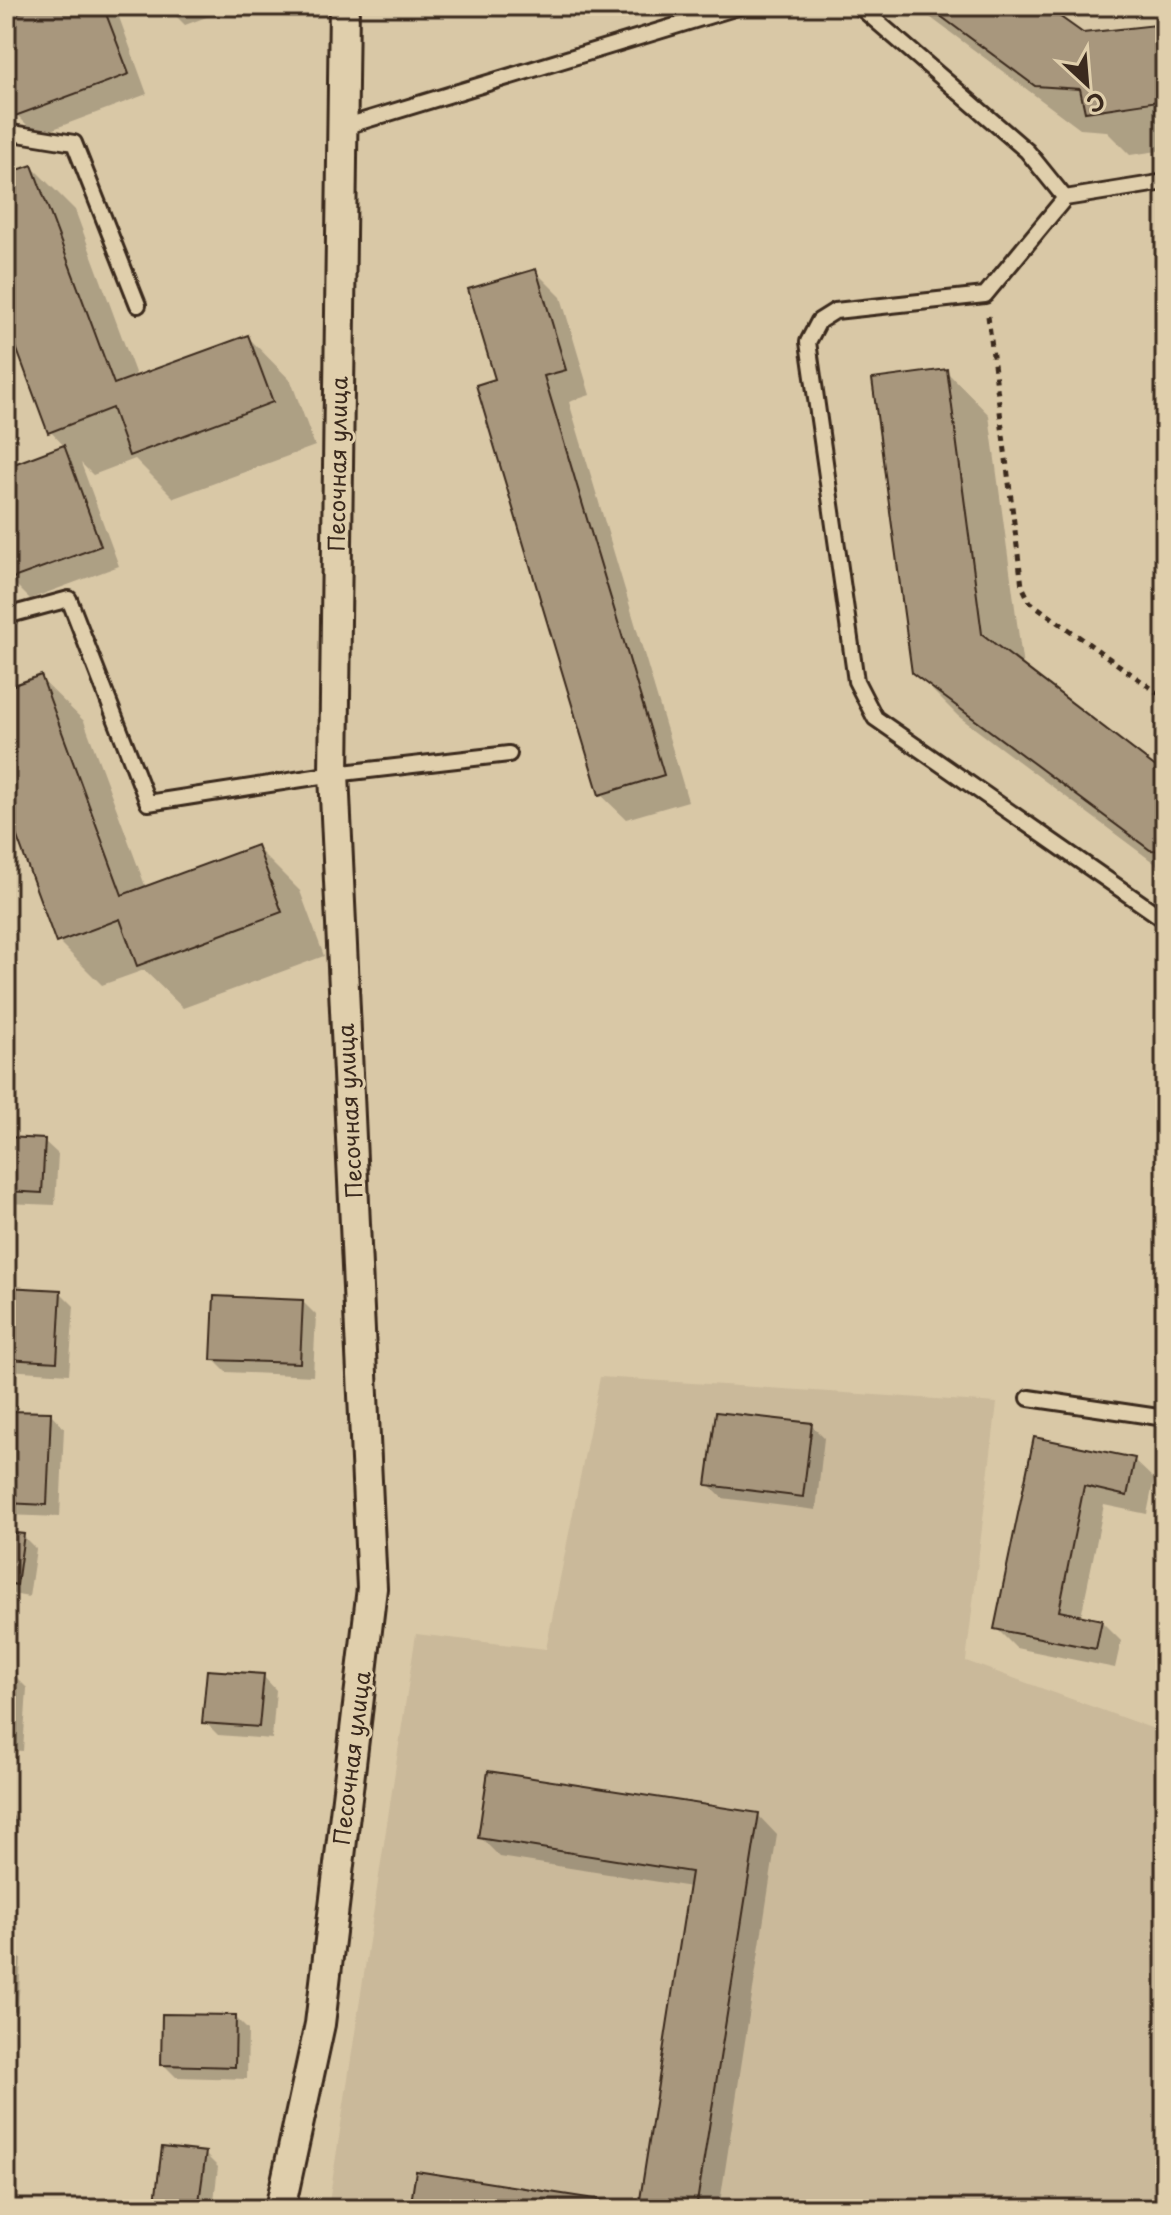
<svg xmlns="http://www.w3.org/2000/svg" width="1171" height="2215" font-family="'Playpen Sans',sans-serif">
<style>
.built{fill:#cab99a}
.shadow{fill:#0003}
.building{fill:#a8977d;stroke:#3b2a1e;stroke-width:2}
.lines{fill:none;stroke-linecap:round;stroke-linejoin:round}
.lane-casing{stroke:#3b2a1e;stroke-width:20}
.street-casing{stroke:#3b2a1e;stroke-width:34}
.path{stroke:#3b2a1e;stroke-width:5;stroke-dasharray:6 6;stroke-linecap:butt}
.lane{stroke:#e0cfac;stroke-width:14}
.street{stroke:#e0cfac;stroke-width:28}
.labels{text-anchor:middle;stroke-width:6;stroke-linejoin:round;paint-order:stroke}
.street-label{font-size:22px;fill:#3b2a1e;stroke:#e0cfac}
</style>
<rect width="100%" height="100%" fill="#d9c8a6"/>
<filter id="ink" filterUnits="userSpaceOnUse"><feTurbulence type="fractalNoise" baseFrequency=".0125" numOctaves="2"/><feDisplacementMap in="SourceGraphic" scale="16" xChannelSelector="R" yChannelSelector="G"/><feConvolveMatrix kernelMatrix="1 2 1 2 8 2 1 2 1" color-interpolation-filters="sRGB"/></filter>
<g filter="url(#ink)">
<polygon class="built" points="600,1377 997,1403 966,1661 1165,1733 1165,2209 328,2209 416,1634 546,1649"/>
<g class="shadow">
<polygon points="30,6 115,6 147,94 37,135 17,115 6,86 6,20 31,10"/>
<polygon points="166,6 236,6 185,25"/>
<polygon points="915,6 1042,6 1083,35 1165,25 1165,150 1130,155 1106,131 1080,129"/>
<polygon points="32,167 75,210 137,378 248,337 291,381 315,446 174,498 135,459 93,475 81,463 119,566 30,599 10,579 6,568 6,469 65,447 50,431 6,314 6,176"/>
<polygon points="535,271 561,297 590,395 569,402 688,801 626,819 600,794 498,380"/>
<polygon points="946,371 989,415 1023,667 1165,774 1165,871 958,716 914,672"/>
<polygon points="40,678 84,721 146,888 256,847 300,891 324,956 183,1008 144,970 102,985 58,941 6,801 6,690"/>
<polygon points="6,1139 44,1141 58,1154 55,1205 6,1203"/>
<polygon points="6,1289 60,1292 74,1306 69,1374 6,1370"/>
<polygon points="303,1302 316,1315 313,1376 226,1372 213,1359"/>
<polygon points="6,1413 51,1414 64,1428 60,1517 6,1515"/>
<polygon points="811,1425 824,1438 816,1510 722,1498 709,1485"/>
<polygon points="1035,1439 1134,1460 1154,1479 1147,1514 1104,1505 1081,1617 1101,1621 1121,1641 1115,1668 1016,1648 996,1628"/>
<polygon points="6,1534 23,1536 36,1549 29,1597 6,1593"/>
<polygon points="6,1674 13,1674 27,1688 23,1751 6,1750"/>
<polygon points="263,1676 276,1690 272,1739 218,1735 205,1722"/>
<polygon points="6,1809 18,1821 14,1879 6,1878"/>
<polygon points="758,1815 777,1835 719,2209 412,2209 640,2208 691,1887 500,1857 480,1837"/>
<polygon points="6,1945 21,1959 18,2012 6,2011"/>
<polygon points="235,2017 248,2030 247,2079 176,2077 163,2064"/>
<polygon points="205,2154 218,2167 213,2209 156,2209"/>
</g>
<g class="building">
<polygon points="27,6 103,6 129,74 15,116 6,92 6,17 29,9"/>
<polygon points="927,6 1045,6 1083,33 1165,24 1165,100 1085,112 1080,89 1035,86"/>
<polygon points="32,165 114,384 248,335 273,402 129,456 112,408 48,433 6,320 6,174"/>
<polygon points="536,269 566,370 544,376 664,775 599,795 476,385 495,379 468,289"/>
<polygon points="947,369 982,634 1165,774 1165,851 1150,850 912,673 872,379"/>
<polygon points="64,445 101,546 8,580 6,574 6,467"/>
<polygon points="41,675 122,895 257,845 282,912 137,966 120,919 56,943 6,807 6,688"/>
<polygon points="6,1137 45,1139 42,1193 6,1191"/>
<polygon points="6,1287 61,1290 57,1362 6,1359"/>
<polygon points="214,1296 303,1300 300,1363 211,1360"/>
<polygon points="6,1411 51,1412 47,1505 6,1503"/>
<polygon points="716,1412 812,1423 803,1497 706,1485"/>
<polygon points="1034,1437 1135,1458 1127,1496 1084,1486 1059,1611 1102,1620 1096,1649 994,1629"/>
<polygon points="6,1532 24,1534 17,1585 6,1583"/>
<polygon points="207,1670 264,1674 259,1727 202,1723"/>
<polygon points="6,1672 14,1672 11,1738 6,1738"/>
<polygon points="488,1771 759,1813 696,2209 410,2209 416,2171 639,2206 691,1872 478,1838"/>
<polygon points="162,2014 236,2015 235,2067 161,2065"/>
<polygon points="162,2147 206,2152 198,2209 154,2209"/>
</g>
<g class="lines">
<defs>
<g id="lane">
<polyline points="859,6 1027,151 1065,198"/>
<polyline points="343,127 741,6"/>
<polyline points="6,132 74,143 138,305"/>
<polyline points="1165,182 1065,198 985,295 835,311 819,321 808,342 856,681 875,718 1165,920"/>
<polyline points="6,616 69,599 148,803 334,774 509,754"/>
<polyline points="1029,1398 1165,1418"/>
</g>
<polyline id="street" points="280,2209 320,2024 372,1588 334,774 344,6"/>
</defs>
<use href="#lane" class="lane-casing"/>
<use href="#street" class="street-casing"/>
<polyline class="path" points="988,316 1022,586 1030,602 1165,698"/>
<use href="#lane" class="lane"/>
<use href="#street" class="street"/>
</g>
</g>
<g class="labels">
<g class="street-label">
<text transform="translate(338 464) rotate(-89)" y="8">Песочная улица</text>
<text transform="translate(350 1111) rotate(-93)" y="8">Песочная улица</text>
<text transform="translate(352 1758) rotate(-83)" y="8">Песочная улица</text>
</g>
</g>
<rect width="1171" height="2215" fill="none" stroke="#e0cfac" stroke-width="32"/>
<rect x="16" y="16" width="1139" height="2183" fill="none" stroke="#3b2a1e" stroke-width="3" filter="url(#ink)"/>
<g transform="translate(1087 84) rotate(154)" stroke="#e0cfac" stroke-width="6" paint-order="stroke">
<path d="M0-6L14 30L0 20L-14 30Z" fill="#3b2a1e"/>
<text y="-12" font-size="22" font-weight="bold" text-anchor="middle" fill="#3b2a1e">С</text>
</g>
</svg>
